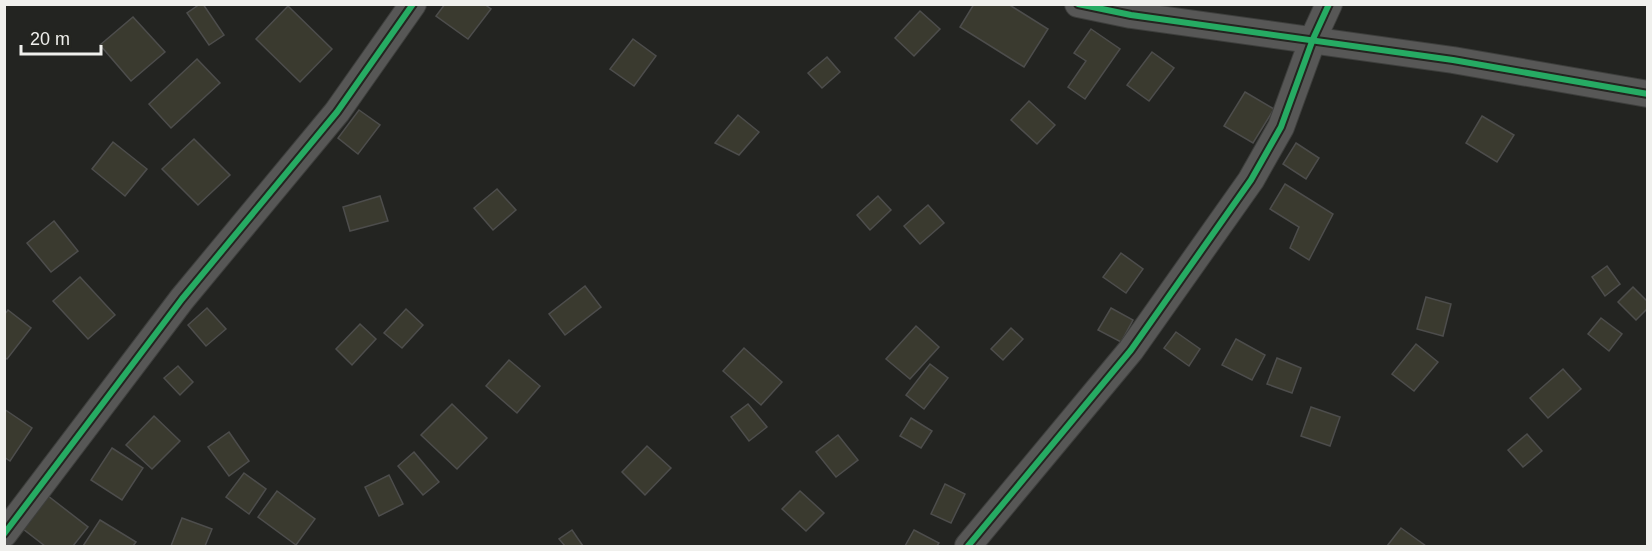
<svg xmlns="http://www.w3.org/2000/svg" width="1652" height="551" font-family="Helvetica,sans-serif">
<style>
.building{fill:#3a3a2f;stroke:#4d4d4c;stroke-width:1.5}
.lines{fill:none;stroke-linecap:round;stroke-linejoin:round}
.minor-casing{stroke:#3d3e3c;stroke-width:28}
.minor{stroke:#575756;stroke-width:26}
.cycleway-casing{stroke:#242520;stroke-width:10}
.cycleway{stroke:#26ab63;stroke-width:6}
</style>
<rect width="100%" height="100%" fill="#232421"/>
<g class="building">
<polygon points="200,4 203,4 224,35 209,45 187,13"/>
<polygon points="445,4 484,4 491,9 468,39 436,16"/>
<polygon points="974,4 1008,4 1048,29 1024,67 960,27"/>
<polygon points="288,6 332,49 300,82 256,39"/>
<polygon points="920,11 940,29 914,56 895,38"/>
<polygon points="133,17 165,52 131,81 100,45"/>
<polygon points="1091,29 1120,49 1085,99 1068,87 1086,61 1074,53"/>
<polygon points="633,39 656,56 634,86 610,69"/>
<polygon points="1152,52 1174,68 1149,101 1127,85"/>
<polygon points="827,57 840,72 822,88 808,73"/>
<polygon points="197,59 220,83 171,128 149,104"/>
<polygon points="1245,92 1274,109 1253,143 1224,126"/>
<polygon points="1029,101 1055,125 1037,144 1011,120"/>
<polygon points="359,110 380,125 358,154 338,138"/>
<polygon points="738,115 759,132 739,155 715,143"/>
<polygon points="1482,116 1514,135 1497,162 1466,143"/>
<polygon points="194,139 230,175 198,205 162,169"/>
<polygon points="113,142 147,169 125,196 92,169"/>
<polygon points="1296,143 1319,158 1306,179 1283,164"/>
<polygon points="1285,184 1333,214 1309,260 1290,248 1299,227 1270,209"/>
<polygon points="497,189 516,210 493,230 474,208"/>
<polygon points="380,196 388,221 350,231 343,207"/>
<polygon points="878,196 891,210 870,230 857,215"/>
<polygon points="928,205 944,223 920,244 904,226"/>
<polygon points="54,221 78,251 51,272 27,243"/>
<polygon points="1121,253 1143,269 1126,293 1103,277"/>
<polygon points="1607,266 1620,284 1605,296 1592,277"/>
<polygon points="80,277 115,315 88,339 53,301"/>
<polygon points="585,286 601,307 565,335 549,314"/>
<polygon points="1633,287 1648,302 1648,308 1636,320 1618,302"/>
<polygon points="1426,297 1451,304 1443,336 1417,329"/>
<polygon points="207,308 226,329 206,346 188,325"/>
<polygon points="1111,308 1133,320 1121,342 1098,330"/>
<polygon points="406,309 423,325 402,348 384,333"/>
<polygon points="8,310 31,328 7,359 4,357 4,315"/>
<polygon points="1601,318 1622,334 1609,351 1588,334"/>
<polygon points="360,324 376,339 352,365 336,349"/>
<polygon points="916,326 939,347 910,379 886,359"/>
<polygon points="1011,328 1023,339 1003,360 991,349"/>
<polygon points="1176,332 1200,349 1189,366 1164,348"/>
<polygon points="1236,339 1265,355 1252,380 1222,365"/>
<polygon points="1416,344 1438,362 1414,391 1392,374"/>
<polygon points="744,348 782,382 761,405 723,371"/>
<polygon points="1277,358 1301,368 1292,393 1267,384"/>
<polygon points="509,360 540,386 517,413 486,386"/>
<polygon points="930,364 948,378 924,409 906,395"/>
<polygon points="178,366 193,382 180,395 164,378"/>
<polygon points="1563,369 1581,389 1548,418 1530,398"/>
<polygon points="452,404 487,438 457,469 421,435"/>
<polygon points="748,404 767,427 749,441 731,417"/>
<polygon points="1311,407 1340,417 1330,446 1301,436"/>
<polygon points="4,409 32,428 10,461 4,457"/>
<polygon points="154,416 180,441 152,469 126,445"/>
<polygon points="911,418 932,431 921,448 900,436"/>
<polygon points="229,432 249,461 229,476 208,447"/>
<polygon points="1527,434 1542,451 1523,467 1508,450"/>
<polygon points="838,435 858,460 836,477 816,452"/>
<polygon points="647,446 671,468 645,495 622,472"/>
<polygon points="112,448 143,468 122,500 91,480"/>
<polygon points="414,452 439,482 423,495 398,466"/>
<polygon points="244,473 266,489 249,514 226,497"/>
<polygon points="389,475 403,504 379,516 365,487"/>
<polygon points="945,484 965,494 951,523 931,514"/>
<polygon points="277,491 315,519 296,545 258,517"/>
<polygon points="800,491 824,513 806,531 782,509"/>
<polygon points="43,492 88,527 73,546 45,546 18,525"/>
<polygon points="182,518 212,529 205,546 171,546"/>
<polygon points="100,520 136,542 133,546 83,546"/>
<polygon points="1401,528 1426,546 1387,546"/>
<polygon points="572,530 583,546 565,546 559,539"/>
<polygon points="914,530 939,543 937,546 905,546"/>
</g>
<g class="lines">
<defs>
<g id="minor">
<polyline points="1078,4 1131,15 1453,60 1648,94"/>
<polyline points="4,534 182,299 337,112 413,4"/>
<polyline points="968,546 1131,350 1251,180 1281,127 1313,39 1329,4"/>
</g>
</defs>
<use href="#minor" class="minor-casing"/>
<use href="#minor" class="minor"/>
<defs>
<g id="cycleway">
<polyline points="1078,4 1131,15 1453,60 1648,94"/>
<polyline points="4,534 182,299 337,112 413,4"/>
<polyline points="968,546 1131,350 1251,180 1281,127 1313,39 1329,4"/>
</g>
</defs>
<use href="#cycleway" class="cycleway-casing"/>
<use href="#cycleway" class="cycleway"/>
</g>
<rect width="1652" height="551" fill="none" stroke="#f0f0ed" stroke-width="12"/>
<path d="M21 45v9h80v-9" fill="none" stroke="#f0f0ed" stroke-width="3"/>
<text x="30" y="45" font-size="18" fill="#f0f0ed" stroke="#242520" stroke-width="4.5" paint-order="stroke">20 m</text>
</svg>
